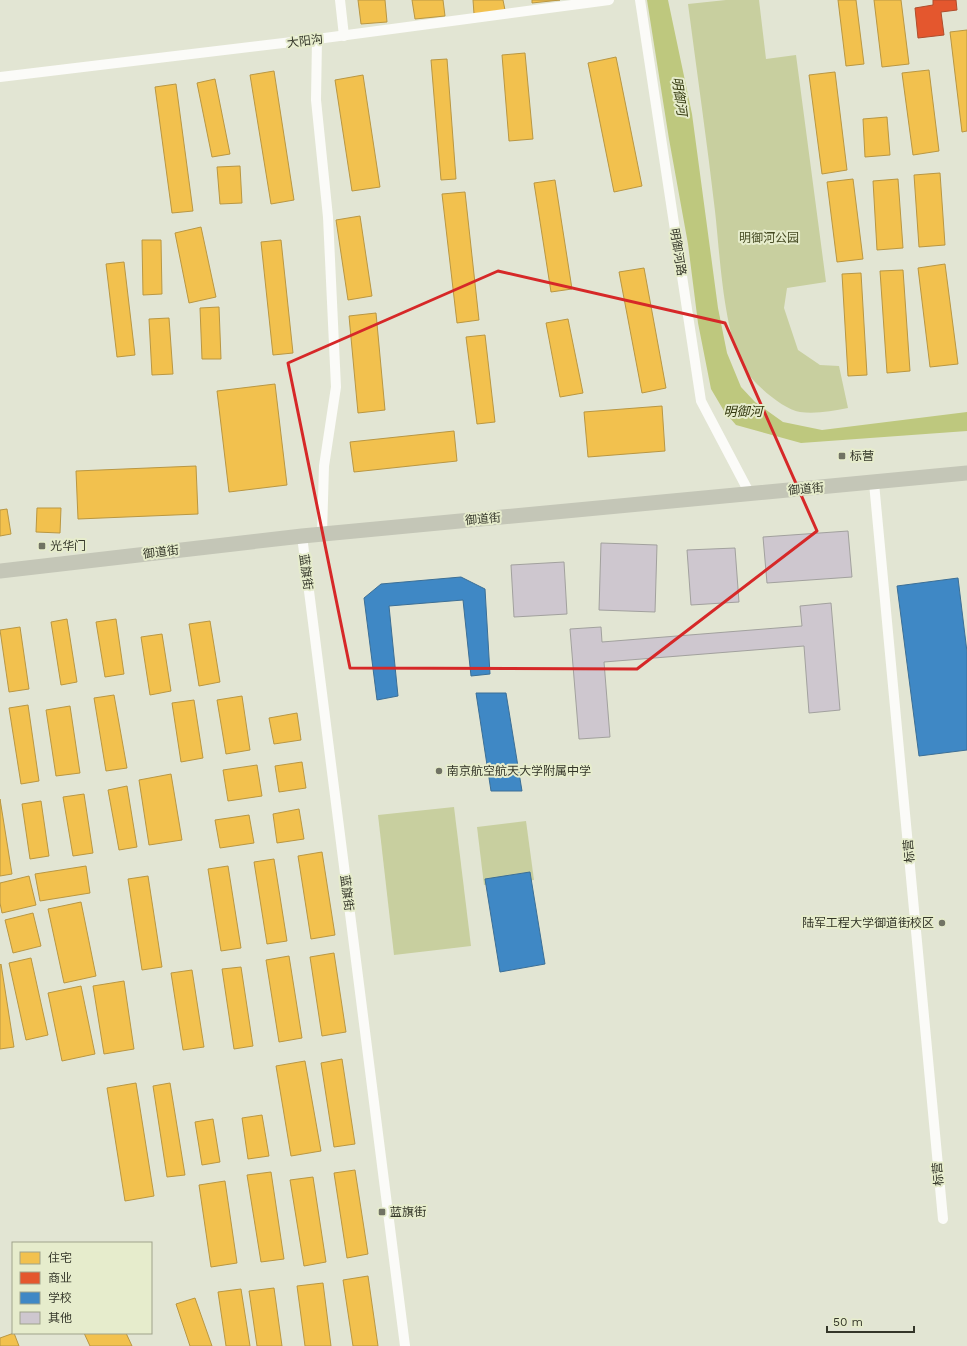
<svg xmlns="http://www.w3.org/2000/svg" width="967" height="1346" font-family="'Work Sans','Noto Sans SC',sans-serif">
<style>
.green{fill:#c8cf9f}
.water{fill:#bec87e}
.homes{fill:#f2c14e;stroke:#b99743}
.shops{fill:#e4572e;stroke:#af4d2c}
.schools{fill:#3f88c5;stroke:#3c6f96}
.building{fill:#cec7cf;stroke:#a2a19e}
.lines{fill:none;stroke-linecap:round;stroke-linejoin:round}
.minor{stroke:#fbfbf8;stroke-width:10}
.primary{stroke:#c4c6b7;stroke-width:15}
.marked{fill:none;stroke:#d62828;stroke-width:3;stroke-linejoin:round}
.poi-dot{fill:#717364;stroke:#e6eccc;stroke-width:1.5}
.labels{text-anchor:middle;stroke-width:4;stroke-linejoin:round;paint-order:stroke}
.street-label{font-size:12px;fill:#343629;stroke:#e6eccc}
.park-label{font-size:12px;fill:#454a22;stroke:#e6eccc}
.poi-label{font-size:12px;fill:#343629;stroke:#e6eccc;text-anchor:start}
.water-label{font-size:13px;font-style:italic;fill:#32370d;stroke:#e6eccc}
</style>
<rect width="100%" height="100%" fill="#e2e5d3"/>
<g class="green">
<path d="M726,0H759L766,59L796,55L826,282L787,288L784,308L798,350L820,365L839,366L848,408C832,411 816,414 800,412C782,409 753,383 744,368C723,331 720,254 715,211C707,142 697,73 688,4Z"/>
<polygon points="454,807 471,946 394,955 378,815"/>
<polygon points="526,821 534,880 484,885 477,827"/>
</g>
<polygon class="water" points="647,0 668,0 692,114 718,308 727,353 741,387 755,402 783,422 822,430 967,412 967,431 801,443 736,425 724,411 711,389 698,323 688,244 669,139"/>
<g class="homes">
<polygon points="358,0 385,0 387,22 361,24"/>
<polygon points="412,0 443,0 445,16 415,19"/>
<polygon points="473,0 503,0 505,10 474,14"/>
<polygon points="532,0 560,0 532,3"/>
<polygon points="838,0 856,0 864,64 846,66"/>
<polygon points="874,0 901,0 909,64 882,67"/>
<polygon points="967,30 967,131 962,132 950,32"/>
<polygon points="525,53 533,139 509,141 502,55"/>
<polygon points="616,57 642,186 614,192 588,63"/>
<polygon points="447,59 456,179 441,180 431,60"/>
<polygon points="929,70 939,151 913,155 902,73"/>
<polygon points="274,71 294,200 271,204 250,75"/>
<polygon points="835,72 847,170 822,174 809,75"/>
<polygon points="363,75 380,187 352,191 335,80"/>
<polygon points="215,79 230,154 212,157 197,83"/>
<polygon points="176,84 193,211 172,213 155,87"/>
<polygon points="887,117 890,155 865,157 863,119"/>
<polygon points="240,166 242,203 220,204 217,167"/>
<polygon points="940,173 945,245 919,247 914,175"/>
<polygon points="853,179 863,259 837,262 827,182"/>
<polygon points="898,179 903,248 877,250 873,181"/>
<polygon points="555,180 572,289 551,292 534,183"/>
<polygon points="465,192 479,320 457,323 442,194"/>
<polygon points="360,216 372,296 348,300 336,220"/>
<polygon points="201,227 216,297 189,303 175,233"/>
<polygon points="142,240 161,240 162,294 143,295"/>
<polygon points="281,240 293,353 273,355 261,242"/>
<polygon points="124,262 135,355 117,357 106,264"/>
<polygon points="945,264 958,364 930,367 918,268"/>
<polygon points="644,268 666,388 642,393 619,272"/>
<polygon points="903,270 910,371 887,373 880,271"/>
<polygon points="861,273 867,375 848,376 842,274"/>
<polygon points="219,307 221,359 202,359 200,308"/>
<polygon points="376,313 385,410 358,413 349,316"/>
<polygon points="169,318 173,374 152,375 149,319"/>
<polygon points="568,319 583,393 560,397 546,323"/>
<polygon points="485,335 495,422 477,424 466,337"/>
<polygon points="275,384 287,485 229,492 217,391"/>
<polygon points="662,406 665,451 588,457 584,412"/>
<polygon points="454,431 457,461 354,472 350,442"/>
<polygon points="196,466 198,514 78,519 76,471"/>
<polygon points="37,508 61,508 60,533 36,532"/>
<polygon points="7,509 11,534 0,536 0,510"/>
<polygon points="67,619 77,682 61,685 51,622"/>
<polygon points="116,619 124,674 105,677 96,622"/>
<polygon points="210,621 220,682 199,686 189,624"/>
<polygon points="20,627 29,689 9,692 0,630"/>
<polygon points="162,634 171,691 150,695 141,637"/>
<polygon points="114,695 127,768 106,771 94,698"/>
<polygon points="242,696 250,750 226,754 217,700"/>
<polygon points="194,700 203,758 181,762 172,703"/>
<polygon points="28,705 39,781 21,784 9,708"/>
<polygon points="70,706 80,773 56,776 46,710"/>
<polygon points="297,713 301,740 274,744 269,718"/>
<polygon points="302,762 306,788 279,792 275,766"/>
<polygon points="257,765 262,796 228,801 223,770"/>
<polygon points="171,774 182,840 149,845 139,780"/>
<polygon points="127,786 137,847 119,850 108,790"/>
<polygon points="84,794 93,853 73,856 63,797"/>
<polygon points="0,799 12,874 0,876"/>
<polygon points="41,801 49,856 30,859 22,804"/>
<polygon points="299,809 304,839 277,843 273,814"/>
<polygon points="249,815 254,843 220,848 215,820"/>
<polygon points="322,852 335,935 311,939 298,856"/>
<polygon points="274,859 287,941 267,944 254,862"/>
<polygon points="86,866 90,893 40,901 35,874"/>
<polygon points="228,866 241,948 221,951 208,869"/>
<polygon points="29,876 36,905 2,913 0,903 0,883"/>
<polygon points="148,876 162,967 142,970 128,879"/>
<polygon points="81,902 96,976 64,983 48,909"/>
<polygon points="33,913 41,946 13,953 5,920"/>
<polygon points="334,953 346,1032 322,1036 310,957"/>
<polygon points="289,956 302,1038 279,1042 266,960"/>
<polygon points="31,958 48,1035 26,1040 9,963"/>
<polygon points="1,964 14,1047 0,1049 0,965"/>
<polygon points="241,967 253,1046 234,1049 222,969"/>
<polygon points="192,970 204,1047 183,1050 171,973"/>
<polygon points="124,981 134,1049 104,1054 93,986"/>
<polygon points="81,986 95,1054 62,1061 48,993"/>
<polygon points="342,1059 355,1144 334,1147 321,1063"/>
<polygon points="305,1061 321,1151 291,1156 276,1066"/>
<polygon points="136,1083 154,1196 125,1201 107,1088"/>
<polygon points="170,1083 185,1175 167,1177 153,1086"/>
<polygon points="262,1115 269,1156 248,1159 242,1118"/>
<polygon points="213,1119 220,1162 202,1165 195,1122"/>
<polygon points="355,1170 368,1254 347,1258 334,1173"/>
<polygon points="271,1172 284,1259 261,1262 247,1175"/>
<polygon points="313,1177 326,1262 304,1266 290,1180"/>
<polygon points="225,1181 237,1263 211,1267 199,1185"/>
<polygon points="368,1276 378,1346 353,1346 343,1280"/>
<polygon points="323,1283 331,1346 305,1346 297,1286"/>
<polygon points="274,1288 282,1346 257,1346 249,1291"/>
<polygon points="241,1289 250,1346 226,1346 218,1292"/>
<polygon points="195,1298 212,1346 190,1346 176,1304"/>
<polygon points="14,1333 19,1346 0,1346 0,1338"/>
<polygon points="84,1333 126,1333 132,1346 90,1346"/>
</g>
<polygon class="shops" points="933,0 956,0 957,10 941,12 944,35 918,38 915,8 933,5"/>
<g class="schools">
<polygon points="461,577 485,589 490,674 471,676 463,600 389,606 398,696 377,700 364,598 381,584"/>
<polygon points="958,578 967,652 967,750 919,756 897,586"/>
<polygon points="476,693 506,693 522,791 491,791"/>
<polygon points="530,872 545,964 500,972 485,879"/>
</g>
<g class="building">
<polygon points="848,531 852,577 767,583 763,537"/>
<polygon points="601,543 657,545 655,612 599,610"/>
<polygon points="735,548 739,602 691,605 687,550"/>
<polygon points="564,562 567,614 514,617 511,565"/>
<polygon points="831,603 840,710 809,713 804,646 604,662 610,737 579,739 570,629 601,627 602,642 802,626 800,606"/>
</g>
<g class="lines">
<g class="minor">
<polyline points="340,0 344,36"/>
<polyline points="640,0 701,401 750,494"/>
<polyline points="317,39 316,100 328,217 336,387 324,466 322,534"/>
<polyline points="0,77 317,39 609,0"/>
<polyline points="874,483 943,1219"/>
<polyline points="302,536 405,1346"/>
</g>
<polyline class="primary" points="0,571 302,536 967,473"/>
</g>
<path class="marked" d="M498,271L725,323L817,531L637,669L350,668L288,363Z"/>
<g class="poi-dot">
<rect x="838" y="452" width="8" height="8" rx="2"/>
<rect x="38" y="542" width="8" height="8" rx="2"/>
<circle cx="439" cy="771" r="4"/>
<circle cx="942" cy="923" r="4"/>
<rect x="378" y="1208" width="8" height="8" rx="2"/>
</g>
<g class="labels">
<g class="street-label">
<text transform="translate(305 41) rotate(-7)" y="4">大阳沟</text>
<text transform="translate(678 252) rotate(81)" y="4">明御河路</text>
<text transform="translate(806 489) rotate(-5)" y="4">御道街</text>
<text transform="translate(483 519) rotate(-5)" y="4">御道街</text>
<text transform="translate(161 552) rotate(-7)" y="4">御道街</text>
<text transform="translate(306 572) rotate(83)" y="4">蓝旗街</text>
<text transform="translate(909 851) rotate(-95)" y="4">标营</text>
<text transform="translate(347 893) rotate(83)" y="4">蓝旗街</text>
<text transform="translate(938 1174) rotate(-95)" y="4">标营</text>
</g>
<g class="park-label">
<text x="769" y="242">明御河公园</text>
</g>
<g class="poi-label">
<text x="850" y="460">标营</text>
<text x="50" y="550">光华门</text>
<text x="447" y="775">南京航空航天大学附属中学</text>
<text x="934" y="927" text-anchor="end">陆军工程大学御道街校区</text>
<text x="390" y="1216">蓝旗街</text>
</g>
<g class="water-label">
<text transform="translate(680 96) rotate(82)" y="5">明御河</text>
<text x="743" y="416">明御河</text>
</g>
</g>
<rect x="12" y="1242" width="140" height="92" fill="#e6eccc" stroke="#9fa38b"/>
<rect x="20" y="1252" width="20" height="12" fill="#f2c14e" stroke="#9fa38b"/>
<text x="48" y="1262" font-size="12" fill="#343629">住宅</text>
<rect x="20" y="1272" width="20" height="12" fill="#e4572e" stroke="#9fa38b"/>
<text x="48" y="1282" font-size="12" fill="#343629">商业</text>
<rect x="20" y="1292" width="20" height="12" fill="#3f88c5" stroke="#9fa38b"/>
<text x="48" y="1302" font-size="12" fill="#343629">学校</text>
<rect x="20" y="1312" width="20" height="12" fill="#cec7cf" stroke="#9fa38b"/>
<text x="48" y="1322" font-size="12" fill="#343629">其他</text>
<path d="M827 1326v6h87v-6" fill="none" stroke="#343629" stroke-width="2"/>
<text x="833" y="1326" font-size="12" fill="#343629" stroke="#e6eccc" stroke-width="3" paint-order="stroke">50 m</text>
</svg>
